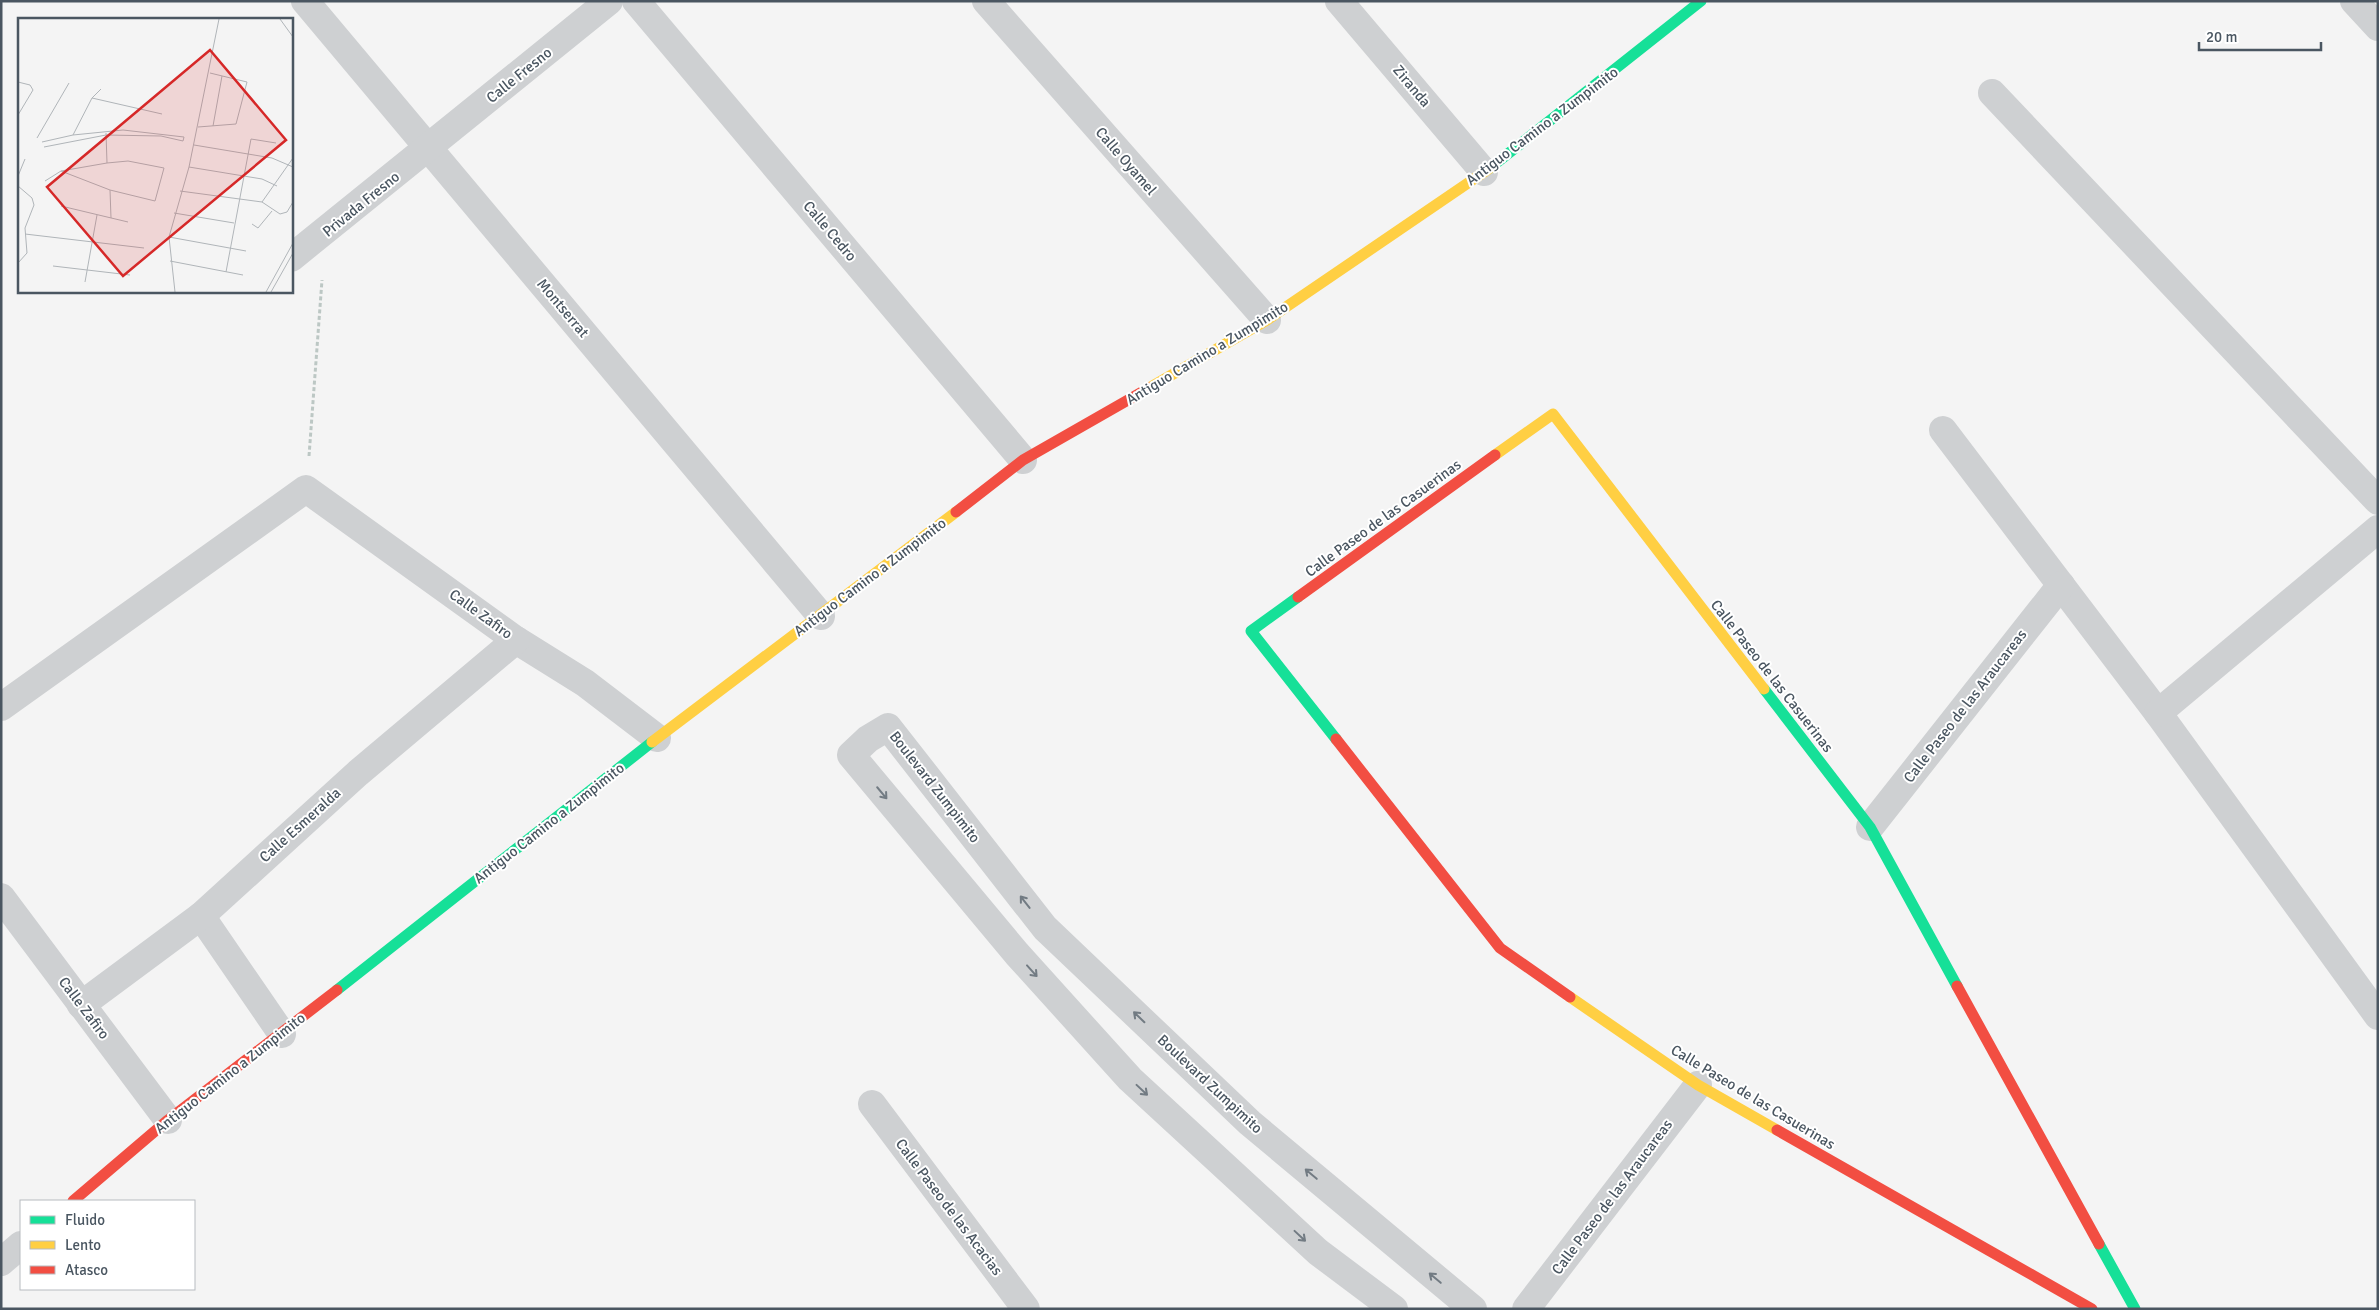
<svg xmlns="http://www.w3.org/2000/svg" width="2379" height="1310" font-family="Signika,sans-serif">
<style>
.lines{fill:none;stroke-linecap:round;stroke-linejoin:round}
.path{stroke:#bcc7c4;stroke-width:3;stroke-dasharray:4 2.5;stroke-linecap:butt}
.street{stroke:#ced0d2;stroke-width:28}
.fast{stroke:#16e098;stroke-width:11}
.slow{stroke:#ffcf43;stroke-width:11}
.jam{stroke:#f24e42;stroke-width:11}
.oneway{stroke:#727b83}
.labels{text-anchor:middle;stroke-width:4;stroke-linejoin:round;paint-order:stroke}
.street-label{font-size:15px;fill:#4a5661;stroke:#fff}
.inset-road{fill:none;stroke:#b0b5b9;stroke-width:1}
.view{fill:#d62828;fill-opacity:0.15;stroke:#d62828;stroke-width:2.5}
.inset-edge{fill:none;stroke:#4a5661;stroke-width:2.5}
</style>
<rect width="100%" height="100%" fill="#f4f4f4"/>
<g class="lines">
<polyline class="path" points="309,456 322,280"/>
<g class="street">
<polyline points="305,1 821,616"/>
<polyline points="636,1 1023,460"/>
<polyline points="986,1 1267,320"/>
<polyline points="1339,1 1484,172"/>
<polyline points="2354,1 2378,27"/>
<polyline points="1992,93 2378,501"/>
<polyline points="291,258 609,1"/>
<polyline points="1943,430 2158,713 2378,1016"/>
<polyline points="1,707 306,489 516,640 585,683 657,738"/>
<polyline points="2158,713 2378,529"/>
<polyline points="1870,827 2061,585"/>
<polyline points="1,897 168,1120"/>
<polyline points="201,916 282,1034"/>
<polyline points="81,1005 201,916 358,773 516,640"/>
<polyline points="872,1104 1026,1309"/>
<polyline points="1,1262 21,1245"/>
<polyline points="1394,1309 1318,1252 1130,1079 1017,954 851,755 868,739 888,727 1045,928 1250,1123 1473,1309"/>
<polyline points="1526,1309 1698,1085"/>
</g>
<g class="fast">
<polyline points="1490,168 1701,1"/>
<polyline points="1298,597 1251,631 1336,739"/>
<polyline points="1764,689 1870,827 1957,986"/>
<polyline points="337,990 652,742"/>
<polyline points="2099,1244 2135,1309"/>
</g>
<g class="slow">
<polyline points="1149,388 1267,320 1490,168"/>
<polyline points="1495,455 1553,414 1764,689"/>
<polyline points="652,742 956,512"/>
<polyline points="1570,997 1698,1085 1777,1130"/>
</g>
<g class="jam">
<polyline points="956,512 1023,460 1149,388"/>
<polyline points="1298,597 1495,455"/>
<polyline points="1336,739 1500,948 1570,997"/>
<polyline points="1957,986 2099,1244"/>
<polyline points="1777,1130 2092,1309"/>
<polyline points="73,1201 168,1120 337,990"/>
</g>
</g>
<defs><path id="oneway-shaft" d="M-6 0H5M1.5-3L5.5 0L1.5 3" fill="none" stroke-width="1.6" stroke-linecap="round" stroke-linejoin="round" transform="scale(1.25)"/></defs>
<g class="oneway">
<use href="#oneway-shaft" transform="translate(882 793) rotate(50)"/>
<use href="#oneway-shaft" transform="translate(1025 902) rotate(-128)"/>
<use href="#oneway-shaft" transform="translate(1032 971) rotate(48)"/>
<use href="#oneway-shaft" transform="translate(1139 1017) rotate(-136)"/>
<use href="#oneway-shaft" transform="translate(1142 1090) rotate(43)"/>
<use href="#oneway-shaft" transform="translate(1311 1174) rotate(-140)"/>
<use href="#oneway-shaft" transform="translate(1300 1236) rotate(43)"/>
<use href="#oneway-shaft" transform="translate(1435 1278) rotate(-140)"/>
</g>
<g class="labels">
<g class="street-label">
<text transform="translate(519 75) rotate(-39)" y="5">Calle Fresno</text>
<text transform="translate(1412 86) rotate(50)" y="5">Ziranda</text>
<text transform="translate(1542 126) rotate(-37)" y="5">Antiguo Camino a Zumpimito</text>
<text transform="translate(1126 161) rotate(49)" y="5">Calle Oyamel</text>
<text transform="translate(361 204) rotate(-39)" y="5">Privada Fresno</text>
<text transform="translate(830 231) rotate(50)" y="5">Calle Cedro</text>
<text transform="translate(563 308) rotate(50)" y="5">Montserrat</text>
<text transform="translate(1207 353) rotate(-31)" y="5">Antiguo Camino a Zumpimito</text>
<text transform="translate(1383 518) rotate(-36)" y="5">Calle Paseo de las Casuerinas</text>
<text transform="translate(870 577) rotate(-37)" y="5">Antiguo Camino a Zumpimito</text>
<text transform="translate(481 614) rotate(36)" y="5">Calle Zafiro</text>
<text transform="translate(1772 676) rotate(52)" y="5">Calle Paseo de las Casuerinas</text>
<text transform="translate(1965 706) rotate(-52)" y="5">Calle Paseo de las Araucareas</text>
<text transform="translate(935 787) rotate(52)" y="5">Boulevard Zumpimito</text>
<text transform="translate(549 823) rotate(-38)" y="5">Antiguo Camino a Zumpimito</text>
<text transform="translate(300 825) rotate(-42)" y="5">Calle Esmeralda</text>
<text transform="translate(84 1008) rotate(53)" y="5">Calle Zafiro</text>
<text transform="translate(230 1073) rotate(-38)" y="5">Antiguo Camino a Zumpimito</text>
<text transform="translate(1210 1084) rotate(43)" y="5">Boulevard Zumpimito</text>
<text transform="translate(1753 1097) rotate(31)" y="5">Calle Paseo de las Casuerinas</text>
<text transform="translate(1612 1197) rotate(-53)" y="5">Calle Paseo de las Araucareas</text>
<text transform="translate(949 1207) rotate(53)" y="5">Calle Paseo de las Acacias</text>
</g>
</g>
<g transform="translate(18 18)">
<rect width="275" height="275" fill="#f4f4f4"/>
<path class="inset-road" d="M262,1L275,19M0,64L12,67L15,72L0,97M74,80L144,96M195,108L204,58M180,109L218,106L229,64L192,55M88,115L89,145M55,117L74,80L83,71M19,120L51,65M24,124L55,117L105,112L166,119L165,123L143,118L88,117L26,129M176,127L254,140L275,149M171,149L244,161L259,168M0,158L7,141M27,163L43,153L89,145L110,143L146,150L137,183L92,172L43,153M0,168L14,180L16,187L7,210L9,235L0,245M92,172L93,200M162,173L244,184L262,196L269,194L275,184M244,184L275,140M43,188L110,204M156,195L216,205M234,206L240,210L254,193M7,216L126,230M151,219L228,233M152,243L225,257M35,248L112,257M208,254L233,121L258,125M67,264L79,197M157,274L151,219L171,149L201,1M248,274L275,225M253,274L275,235"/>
<path class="view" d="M192,32L268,122L105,258L29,169Z"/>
<rect width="275" height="275" class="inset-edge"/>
</g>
<rect width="2379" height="1310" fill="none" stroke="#4a5661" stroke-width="5"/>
<rect x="20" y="1200" width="175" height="90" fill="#ffffff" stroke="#b7bbc0"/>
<rect x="30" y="1216" width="25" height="8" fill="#16e098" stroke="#b7bbc0"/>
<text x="65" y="1225" font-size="15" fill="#4a5661">Fluido</text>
<rect x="30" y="1241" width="25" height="8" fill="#ffcf43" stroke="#b7bbc0"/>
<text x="65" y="1250" font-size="15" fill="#4a5661">Lento</text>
<rect x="30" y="1266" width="25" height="8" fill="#f24e42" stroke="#b7bbc0"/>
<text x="65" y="1275" font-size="15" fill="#4a5661">Atasco</text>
<path d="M2199 42v8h122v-8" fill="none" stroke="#4a5661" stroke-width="2.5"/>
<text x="2206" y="42" font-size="15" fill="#4a5661" stroke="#ffffff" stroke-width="4" paint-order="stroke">20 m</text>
</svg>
